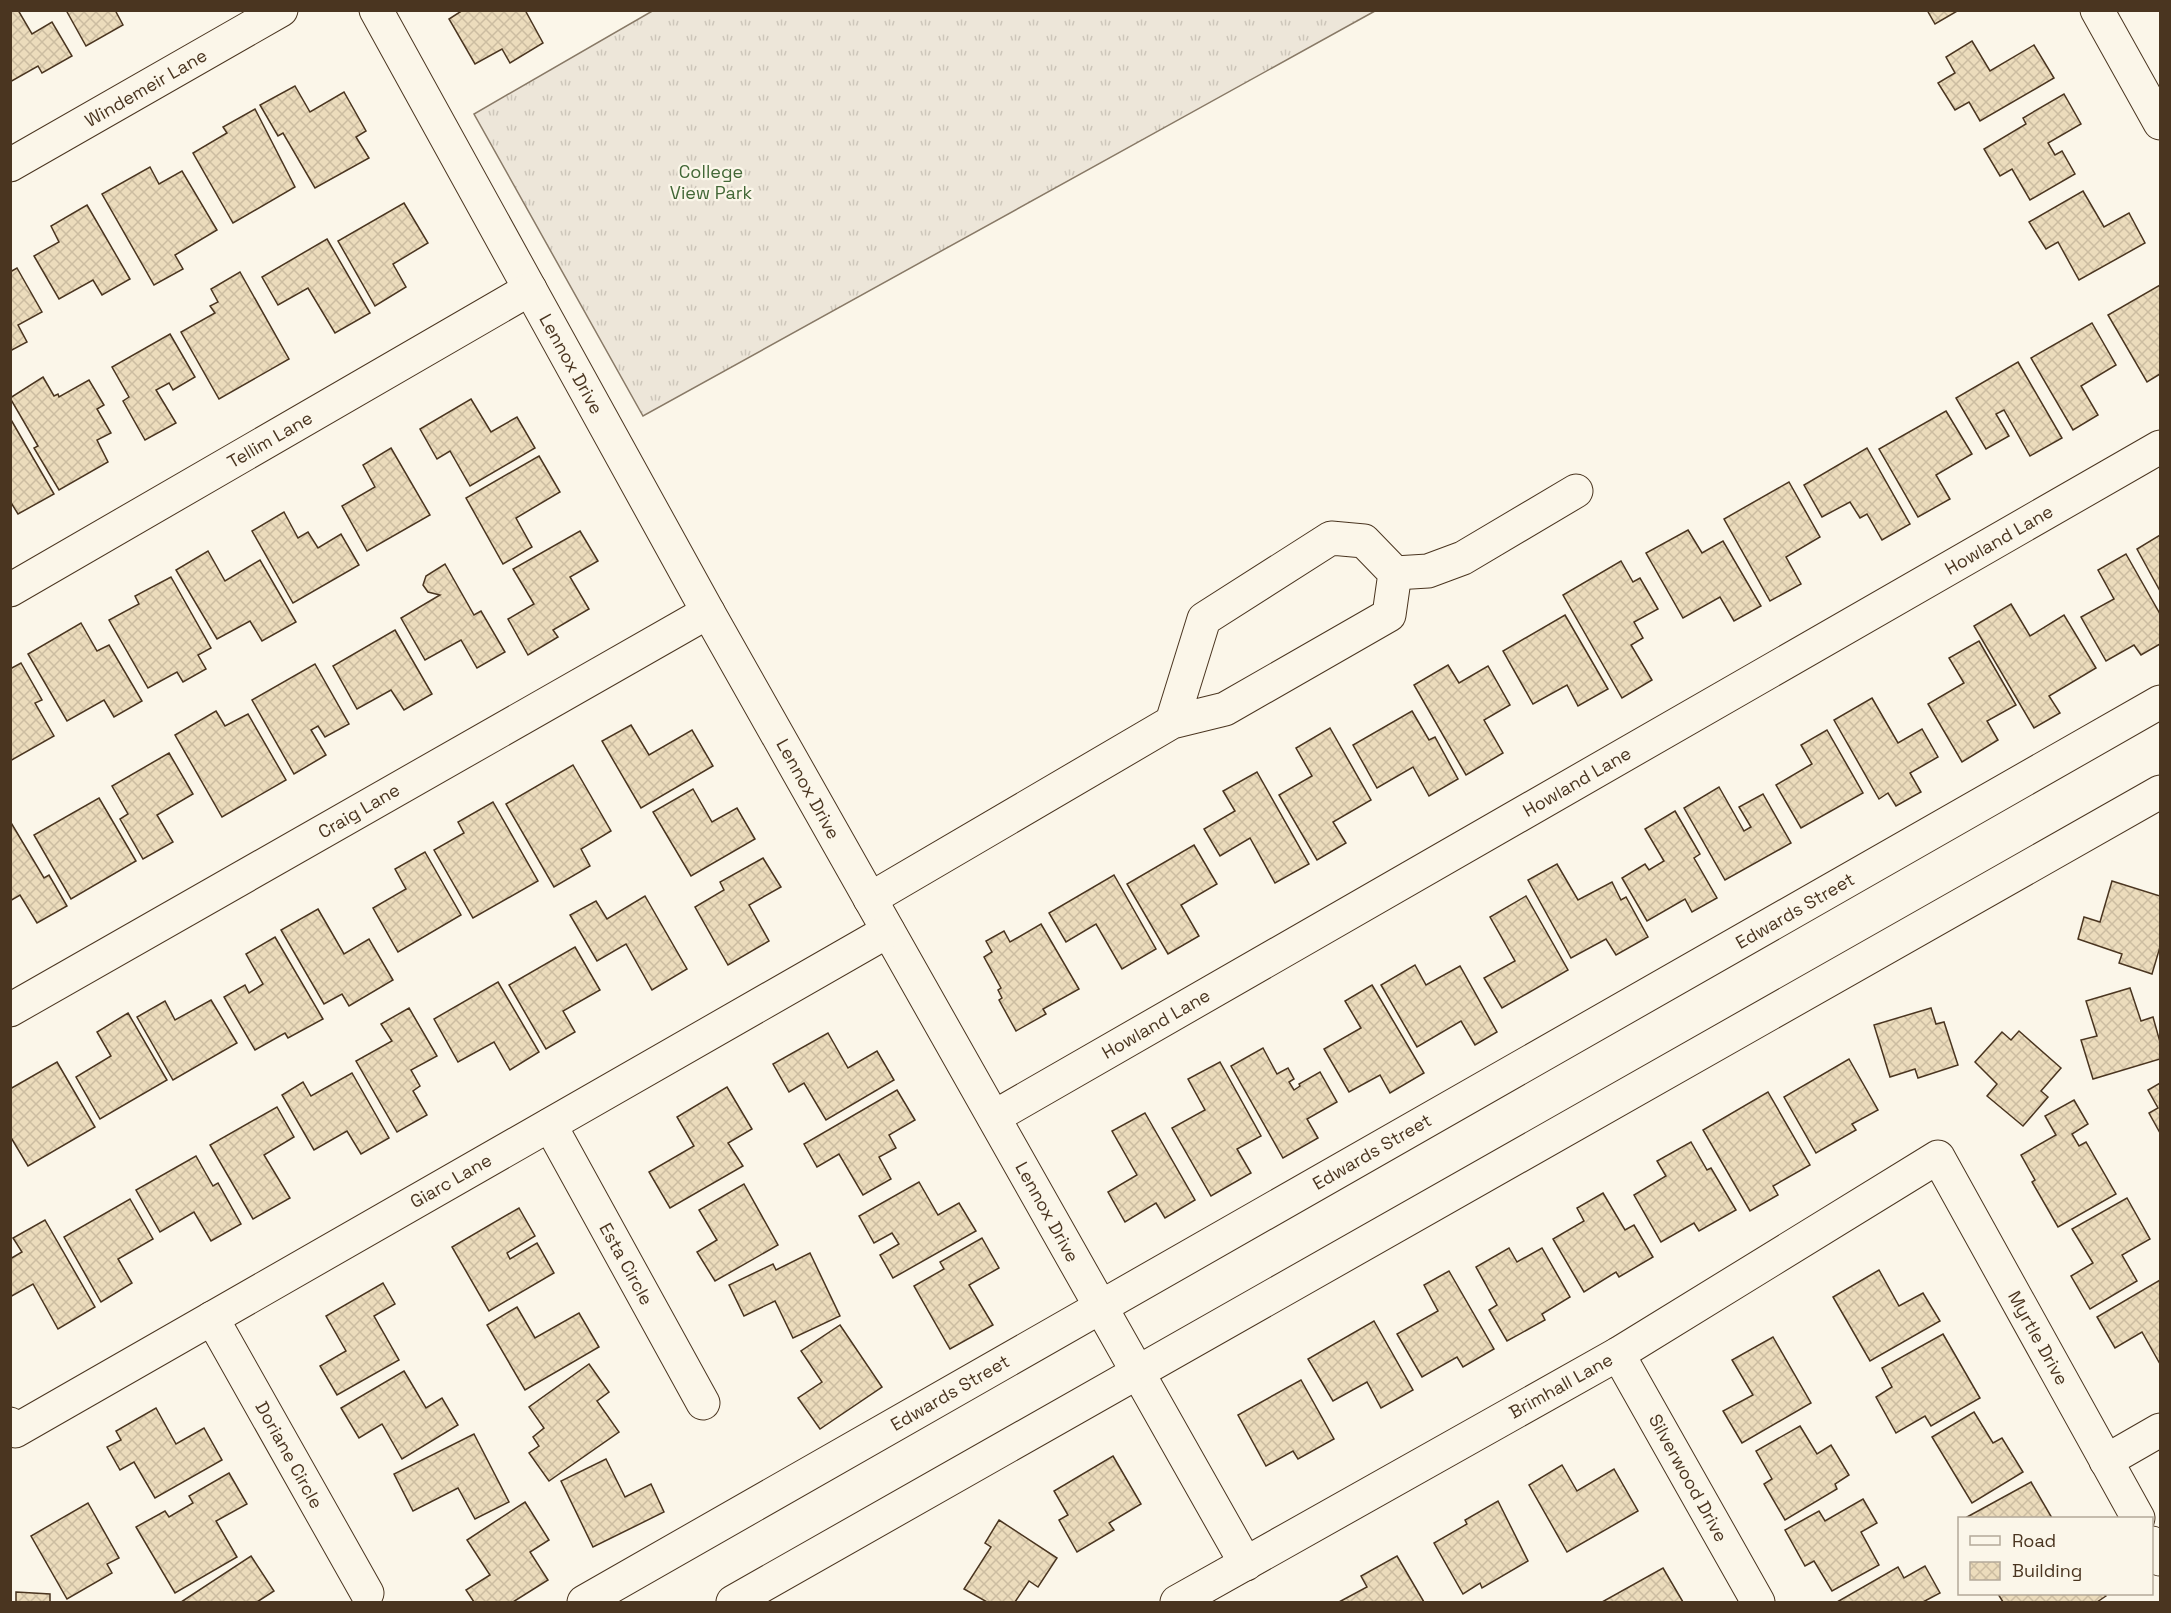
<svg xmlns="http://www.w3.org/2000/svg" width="2171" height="1613" font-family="'Space Grotesk',sans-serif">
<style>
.grass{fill:url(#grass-tufts);stroke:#887966;stroke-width:1.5}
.building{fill:url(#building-cross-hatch);stroke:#4a3520;stroke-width:1.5}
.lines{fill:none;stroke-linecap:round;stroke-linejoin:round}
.minor-casing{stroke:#4a3520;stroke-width:35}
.major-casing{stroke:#4a3520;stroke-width:35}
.minor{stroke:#fbf6e9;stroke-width:33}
.major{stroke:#fbf6e9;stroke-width:33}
.labels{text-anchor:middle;stroke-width:4.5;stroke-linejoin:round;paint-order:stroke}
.street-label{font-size:18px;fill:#4a3520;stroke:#fbf6e9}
.park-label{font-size:18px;fill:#436837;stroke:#fbf6e9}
</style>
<defs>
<pattern id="grass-tufts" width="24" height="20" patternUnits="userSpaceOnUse" patternTransform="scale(1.5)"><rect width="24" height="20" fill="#ede6d9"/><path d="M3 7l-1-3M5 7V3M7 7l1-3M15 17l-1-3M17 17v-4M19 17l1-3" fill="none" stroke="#cdc6ba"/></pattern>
<pattern id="building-cross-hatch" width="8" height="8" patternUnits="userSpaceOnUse" patternTransform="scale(1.5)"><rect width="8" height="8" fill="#ecdcbc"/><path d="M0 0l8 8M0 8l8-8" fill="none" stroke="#ccbda1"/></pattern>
</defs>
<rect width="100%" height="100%" fill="#fbf6e9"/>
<polygon class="grass" points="654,10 1375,10 1375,11 643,416 474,114"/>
<g class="building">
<polygon points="10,10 18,10 32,34 52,22 72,56 42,73 38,66 10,82"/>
<polygon points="66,10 115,10 123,25 86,46"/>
<polygon points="463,10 525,10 543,43 510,63 502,49 475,64 449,19"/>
<polygon points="1927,10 1959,10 1935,24"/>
<polygon points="1972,41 1990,71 2034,45 2054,78 1980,121 1969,102 1955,110 1938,83 1955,73 1946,57"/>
<polygon points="295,86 310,112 344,92 366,131 356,137 369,158 315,188 283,133 278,136 260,105"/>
<polygon points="2064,94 2081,124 2048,143 2055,155 2062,151 2075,174 2030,200 2012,169 2000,176 1984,149 2026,124 2023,118"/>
<polygon points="255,109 295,187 233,223 193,153 227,133 223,127"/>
<polygon points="150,167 159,184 182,171 217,230 175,255 183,269 154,285 102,194"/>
<polygon points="2083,191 2104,227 2129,213 2145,243 2079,280 2058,242 2046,249 2029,222"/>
<polygon points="404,203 428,243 393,264 406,287 375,306 338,241"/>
<polygon points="87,205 130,279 102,295 93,280 59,299 34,256 59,242 51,226"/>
<polygon points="327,239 370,313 335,333 308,288 278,305 262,277"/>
<polygon points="17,268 42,312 18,325 27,342 10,351 10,272"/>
<polygon points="240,272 289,359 219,399 181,332 215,313 210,306 218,302 211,289"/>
<polygon points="2160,285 2160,374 2147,382 2108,315"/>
<polygon points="2092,323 2116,365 2081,386 2098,415 2073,430 2031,358"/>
<polygon points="170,334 195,377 173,390 169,383 156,390 176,423 145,440 123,401 129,397 112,367"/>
<polygon points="2018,362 2062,438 2030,456 2004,410 1996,414 2009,436 1986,449 1956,398"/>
<polygon points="43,377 54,396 58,394 59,397 89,380 104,405 97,409 111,433 97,440 108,462 59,490 34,448 38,446 10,398"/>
<polygon points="471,399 491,432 517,417 535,448 470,486 450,451 437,459 420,429"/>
<polygon points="1946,411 1972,454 1936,475 1950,499 1918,517 1879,449"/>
<polygon points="10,418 54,494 18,514 10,501"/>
<polygon points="391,448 430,515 367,551 342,506 375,487 363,465"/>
<polygon points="1867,448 1910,524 1882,540 1867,514 1860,518 1850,502 1822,517 1804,485"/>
<polygon points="539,456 560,492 516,518 532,547 503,564 466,498"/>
<polygon points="1789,482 1820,537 1786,557 1801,584 1770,601 1724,519"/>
<polygon points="284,512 298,538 308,532 318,548 341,534 359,565 293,603 252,531"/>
<polygon points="1688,530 1702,553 1723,541 1761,606 1734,621 1720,597 1683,618 1646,553"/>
<polygon points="580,531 598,561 570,577 589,609 553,630 558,637 528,655 508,619 534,604 513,569"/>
<polygon points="2160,535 2160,591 2137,549"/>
<polygon points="208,551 225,581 260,560 296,622 262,641 250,621 217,639 176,570"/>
<polygon points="2126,554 2160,614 2160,644 2141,655 2134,645 2106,661 2081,617 2114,599 2098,570"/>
<polygon points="1621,561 1633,582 1640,578 1658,609 1634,622 1643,638 1631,645 1652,680 1622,698 1563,595"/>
<polygon points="445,564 474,615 481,611 505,652 477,668 461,640 425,660 401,618 440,595 428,592 423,585 426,576"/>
<polygon points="171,577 211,648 198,655 206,669 183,682 177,672 148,688 109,620 139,604 135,596"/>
<polygon points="2011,604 2030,636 2064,615 2096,668 2049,696 2060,713 2034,728 1974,626"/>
<polygon points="1565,615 1608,689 1578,706 1567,685 1533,704 1503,651"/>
<polygon points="81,623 97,651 109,645 142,701 114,717 104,700 67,721 28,654"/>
<polygon points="395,630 432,694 404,710 391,690 357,709 333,666"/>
<polygon points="1979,641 2016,705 1987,721 1998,740 1962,762 1928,704 1964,683 1949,658"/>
<polygon points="21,663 42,700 35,703 54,736 10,761 10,669"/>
<polygon points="315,664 349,724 325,737 318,726 311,730 326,755 294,774 252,700"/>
<polygon points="1448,665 1459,683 1488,666 1510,705 1484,720 1503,753 1466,775 1414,685"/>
<polygon points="1872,698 1898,743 1922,729 1938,757 1910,773 1921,792 1896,806 1888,793 1879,799 1834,720"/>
<polygon points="216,711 225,726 248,714 286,780 222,817 175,735"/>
<polygon points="1412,711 1429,740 1435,737 1458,779 1429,796 1413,767 1377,788 1353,745"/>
<polygon points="631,725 649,755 692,730 713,766 641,808 602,741"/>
<polygon points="1330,728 1371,800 1333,822 1346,843 1317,860 1279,795 1312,776 1296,748"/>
<polygon points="1827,730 1863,793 1801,828 1776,785 1812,764 1801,745"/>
<polygon points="169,753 193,794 157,815 173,842 143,859 120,819 128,814 112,786"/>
<polygon points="573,765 611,831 581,849 590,866 554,887 506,804"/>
<polygon points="1257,772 1309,864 1275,883 1250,838 1220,856 1204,829 1235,811 1223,791"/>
<polygon points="1719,787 1744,831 1751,827 1739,807 1763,794 1791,843 1725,880 1684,808"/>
<polygon points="693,789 712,822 737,808 755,839 691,876 653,812"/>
<polygon points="99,798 136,861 71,899 34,835"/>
<polygon points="493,802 538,881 473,918 434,850 464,833 458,822"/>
<polygon points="1675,811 1700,854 1694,858 1717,898 1692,912 1685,899 1647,921 1622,878 1645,864 1649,870 1664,861 1645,829"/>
<polygon points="10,821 44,878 49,875 67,906 37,923 20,895 10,901"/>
<polygon points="1194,845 1217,884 1181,905 1199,936 1168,954 1127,884"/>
<polygon points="425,852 461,915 398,952 373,908 406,889 395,869"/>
<polygon points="763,858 781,887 749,905 769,941 728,965 695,907 724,890 720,882"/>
<polygon points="1557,864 1578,900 1612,882 1621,900 1626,897 1648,937 1616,955 1606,939 1571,958 1528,880"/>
<polygon points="1114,875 1156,949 1122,969 1096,924 1066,942 1049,913"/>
<polygon points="2112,881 2160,896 2160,947 2152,974 2119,963 2122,954 2078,939 2084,917 2100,922"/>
<polygon points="645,896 687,969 652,990 626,944 597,961 570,915 596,901 607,919"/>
<polygon points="1526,896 1568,970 1502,1008 1484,978 1515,961 1490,917"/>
<polygon points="318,909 344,954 369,939 393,980 349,1006 342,994 324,1004 281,930"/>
<polygon points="1041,924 1079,989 1043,1009 1046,1014 1016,1031 999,1000 1002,998 998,990 1001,988 984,957 992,952 986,941 1004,931 1010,942"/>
<polygon points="275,937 323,1019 288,1038 285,1033 255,1050 224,997 245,985 249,993 263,984 246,954"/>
<polygon points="575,947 600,990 563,1011 575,1032 546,1049 509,985"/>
<polygon points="1415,965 1426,985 1460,966 1497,1032 1475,1045 1461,1021 1417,1047 1381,985"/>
<polygon points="498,982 539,1052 510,1070 494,1042 458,1062 434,1019"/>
<polygon points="1372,985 1424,1073 1390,1093 1380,1075 1349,1092 1324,1049 1361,1028 1345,1001"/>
<polygon points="2130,988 2141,1021 2153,1017 2160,1042 2160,1059 2093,1079 2081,1040 2097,1036 2086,1001"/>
<polygon points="211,1000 237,1043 173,1080 137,1017 165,1001 175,1020"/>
<polygon points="409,1008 437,1056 411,1070 420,1086 413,1091 427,1115 397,1132 356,1061 392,1041 381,1024"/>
<polygon points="1931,1008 1936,1024 1944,1022 1958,1065 1918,1078 1915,1069 1890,1077 1874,1025"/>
<polygon points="128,1013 167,1080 100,1119 76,1077 111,1056 97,1032"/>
<polygon points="2019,1031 2061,1068 2041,1091 2048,1097 2023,1126 1987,1096 1997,1084 1975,1062 2002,1032 2011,1040"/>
<polygon points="828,1033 848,1068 877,1051 894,1080 826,1120 804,1083 789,1092 773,1064"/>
<polygon points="1263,1048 1277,1074 1288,1068 1294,1079 1289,1082 1294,1090 1300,1086 1299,1084 1320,1072 1337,1102 1307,1119 1318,1138 1283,1158 1231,1066"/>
<polygon points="1849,1059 1878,1110 1852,1124 1856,1130 1816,1153 1784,1097"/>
<polygon points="57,1062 95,1127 28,1166 10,1136 10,1089"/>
<polygon points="1220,1062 1261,1136 1237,1149 1251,1173 1211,1196 1172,1128 1205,1110 1188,1079"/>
<polygon points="352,1073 389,1138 361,1154 347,1131 314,1150 282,1095 303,1082 311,1096"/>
<polygon points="2160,1083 2160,1133 2149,1113 2158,1108 2148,1090"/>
<polygon points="727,1087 752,1129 728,1143 743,1166 670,1208 649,1172 694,1146 677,1117"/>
<polygon points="897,1090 915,1120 889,1135 896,1148 879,1157 891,1179 863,1195 839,1154 817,1167 804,1144"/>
<polygon points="1768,1092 1810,1165 1773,1186 1778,1195 1750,1211 1703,1130"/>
<polygon points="2074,1100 2088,1124 2072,1134 2079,1146 2086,1142 2116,1194 2058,1227 2032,1182 2035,1180 2021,1155 2056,1135 2045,1116"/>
<polygon points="277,1107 294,1137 264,1155 290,1198 253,1219 210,1145"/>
<polygon points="1145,1113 1195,1200 1165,1218 1156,1203 1125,1222 1108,1192 1137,1175 1112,1131"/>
<polygon points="1691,1142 1707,1170 1711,1168 1736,1210 1699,1231 1694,1223 1661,1242 1634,1195 1666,1176 1657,1161"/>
<polygon points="196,1156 213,1186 218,1183 241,1224 211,1241 194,1212 160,1232 136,1190"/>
<polygon points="919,1182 938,1215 959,1203 976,1231 893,1278 880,1255 899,1244 892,1233 874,1243 859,1216"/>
<polygon points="744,1184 778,1245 715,1281 697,1252 717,1240 699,1210"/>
<polygon points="1603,1193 1625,1230 1634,1225 1653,1257 1619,1277 1616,1272 1584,1292 1553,1239 1584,1221 1577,1208"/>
<polygon points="2127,1198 2150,1239 2122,1255 2137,1281 2090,1309 2071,1276 2093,1263 2072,1229"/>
<polygon points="130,1199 153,1239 118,1259 132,1283 101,1302 64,1237"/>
<polygon points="519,1208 535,1236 507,1253 510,1259 537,1243 554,1273 489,1311 452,1247"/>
<polygon points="45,1220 95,1307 58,1329 33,1284 10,1297 10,1259 22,1252 13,1238"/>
<polygon points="982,1238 999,1268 969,1285 993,1325 950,1349 914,1286 944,1269 940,1262"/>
<polygon points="1509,1248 1517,1262 1542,1248 1570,1297 1542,1314 1545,1320 1507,1341 1489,1310 1497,1305 1476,1267"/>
<polygon points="810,1253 840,1316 793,1338 775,1301 744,1316 729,1285 773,1264 776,1270"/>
<polygon points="1879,1270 1899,1306 1923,1293 1940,1321 1870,1361 1833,1297"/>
<polygon points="1449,1271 1494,1349 1463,1367 1457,1357 1422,1377 1397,1334 1438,1311 1424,1285"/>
<polygon points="2160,1280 2160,1364 2142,1332 2115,1348 2097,1317"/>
<polygon points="383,1283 395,1304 374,1316 399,1360 337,1395 320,1366 346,1351 326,1316"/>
<polygon points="517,1307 535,1338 579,1313 599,1347 525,1390 487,1325"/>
<polygon points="1374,1321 1413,1390 1381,1408 1367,1382 1333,1401 1308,1359"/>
<polygon points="840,1325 882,1387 820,1429 798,1398 822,1382 801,1351"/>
<polygon points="1943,1334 1980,1398 1931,1426 1925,1416 1896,1433 1876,1397 1892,1387 1882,1368"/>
<polygon points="1773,1337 1811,1403 1742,1443 1723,1411 1753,1395 1732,1360"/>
<polygon points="589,1364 609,1392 597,1401 619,1432 549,1481 529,1453 539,1446 533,1437 544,1428 529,1407"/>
<polygon points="404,1371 426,1408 442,1398 458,1425 402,1459 382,1424 359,1438 341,1408"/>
<polygon points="1301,1380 1334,1439 1298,1459 1293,1451 1266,1466 1238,1415"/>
<polygon points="156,1408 176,1444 204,1428 222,1460 155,1498 134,1462 120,1470 107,1447 121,1440 116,1431"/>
<polygon points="1974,1412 1993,1443 2002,1438 2023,1472 1972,1503 1932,1437"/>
<polygon points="1800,1426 1817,1454 1831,1445 1849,1475 1835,1484 1837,1489 1785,1520 1764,1484 1772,1479 1756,1451"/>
<polygon points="474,1434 509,1502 475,1519 458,1488 413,1511 394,1474"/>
<polygon points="1113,1456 1141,1504 1109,1523 1114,1530 1077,1552 1059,1520 1068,1515 1054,1491"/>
<polygon points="606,1459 625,1497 651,1484 664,1512 593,1547 561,1481"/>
<polygon points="1562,1465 1577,1491 1614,1469 1638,1511 1567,1552 1529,1485"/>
<polygon points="229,1473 247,1504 216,1521 237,1557 175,1593 136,1527 165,1511 169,1517 193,1503 189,1496"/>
<polygon points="2031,1482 2052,1518 1968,1518 1967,1517"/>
<polygon points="1863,1499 1877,1523 1861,1532 1879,1565 1832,1591 1814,1561 1805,1566 1785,1530 1819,1511 1825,1521"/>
<polygon points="1498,1501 1528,1561 1482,1588 1480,1583 1463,1594 1434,1543 1467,1524 1465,1520"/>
<polygon points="525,1502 549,1540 530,1552 548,1580 513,1602 474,1602 466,1590 490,1575 467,1540"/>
<polygon points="88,1503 119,1558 107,1564 112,1573 67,1599 31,1536"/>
<polygon points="999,1520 1057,1558 1038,1587 1029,1581 1015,1602 987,1602 964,1589 991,1547 985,1543"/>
<polygon points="251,1556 274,1591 257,1602 181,1602"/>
<polygon points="1397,1556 1424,1602 1339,1602 1367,1587 1361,1576"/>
<polygon points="1925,1566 1940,1593 1923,1602 1837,1602 1898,1567 1904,1578"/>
<polygon points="1663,1568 1683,1602 1602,1602"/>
<polygon points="16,1592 50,1594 50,1602 16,1602"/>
<polygon points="1998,1594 2104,1594 2106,1596 2097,1602 2003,1602"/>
</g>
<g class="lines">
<defs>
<g id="minor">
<polyline points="376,10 708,612 1246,1564"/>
<polyline points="2097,10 2160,123"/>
<polyline points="10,165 281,10"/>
<polyline points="1395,573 1428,571 1463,558 1576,491"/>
<polyline points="10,590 530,289"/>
<polyline points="870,899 1172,722 1225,709 1389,615 1395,573 1364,541 1331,538 1204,619 1172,722"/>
<polyline points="10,1010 708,612"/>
<polyline points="994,1117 2160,447"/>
<polyline points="550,1125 703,1403"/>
<polyline points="212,1318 367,1593"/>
<polyline points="1618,1354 1758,1602"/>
<polyline points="10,1424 15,1431 888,931"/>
<polyline points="2106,1461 2160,1430"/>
<polyline points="2152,1543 2160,1559"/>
<polyline points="1177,1602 1618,1354 1938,1157 2138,1518"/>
</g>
<g id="major">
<polyline points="584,1602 2160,702"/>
<polyline points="733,1602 2160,792"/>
</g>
</defs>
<use href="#minor" class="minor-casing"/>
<use href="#major" class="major-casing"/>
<use href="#minor" class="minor"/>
<use href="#major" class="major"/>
</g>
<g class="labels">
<g class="street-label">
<text transform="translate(146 88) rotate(-30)" y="6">Windemeir Lane</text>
<text transform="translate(571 364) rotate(61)" y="6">Lennox Drive</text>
<text transform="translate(270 440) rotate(-30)" y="6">Tellim Lane</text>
<text transform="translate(1999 540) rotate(-30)" y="6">Howland Lane</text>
<text transform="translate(1577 782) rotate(-30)" y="6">Howland Lane</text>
<text transform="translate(808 789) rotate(61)" y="6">Lennox Drive</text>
<text transform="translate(359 811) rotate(-30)" y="6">Craig Lane</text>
<text transform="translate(1795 911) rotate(-30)" y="6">Edwards Street</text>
<text transform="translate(1156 1024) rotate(-30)" y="6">Howland Lane</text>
<text transform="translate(1372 1152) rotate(-30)" y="6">Edwards Street</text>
<text transform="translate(451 1181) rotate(-30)" y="6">Giarc Lane</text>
<text transform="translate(1047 1212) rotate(61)" y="6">Lennox Drive</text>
<text transform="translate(626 1264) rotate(61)" y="6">Esta Circle</text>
<text transform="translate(2038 1338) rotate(61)" y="6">Myrtle Drive</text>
<text transform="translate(1561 1386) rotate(-29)" y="6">Brimhall Lane</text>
<text transform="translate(950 1393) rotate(-30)" y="6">Edwards Street</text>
<text transform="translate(289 1455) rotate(61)" y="6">Doriane Circle</text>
<text transform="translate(1688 1478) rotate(61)" y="6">Silverwood Drive</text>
</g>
<g class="park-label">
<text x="711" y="178">College<tspan x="711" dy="21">View Park</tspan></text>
</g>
</g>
<rect width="2171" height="1613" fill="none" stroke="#4a3520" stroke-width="24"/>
<rect x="1958" y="1517" width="195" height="78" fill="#fbf6e9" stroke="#b4a999" stroke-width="1.5"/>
<rect x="1970" y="1536" width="30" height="9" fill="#fbf6e9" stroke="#b4a999" stroke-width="1.5"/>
<text x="2012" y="1547" font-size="18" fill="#4a3520">Road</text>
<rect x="1970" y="1562" width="30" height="18" fill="url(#building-cross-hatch)" stroke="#b4a999" stroke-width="1.5"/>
<text x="2012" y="1577" font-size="18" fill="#4a3520">Building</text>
</svg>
